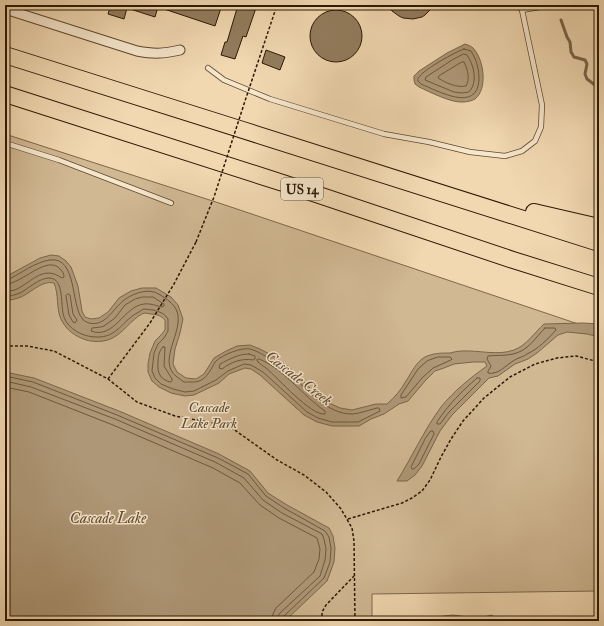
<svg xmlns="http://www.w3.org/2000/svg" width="604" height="626" font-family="'IM FELL Double Pica',serif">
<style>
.green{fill:#d0b893;stroke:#7e684b}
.water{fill:#ae9776;stroke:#7a6548}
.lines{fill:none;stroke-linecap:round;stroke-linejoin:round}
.shore{stroke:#6d583c;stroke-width:1}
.stream{stroke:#7a6548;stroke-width:3}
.building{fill:#927c5d;stroke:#2c1903}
.lane-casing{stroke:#5d492e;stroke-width:6}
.street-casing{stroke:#5d492e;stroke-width:11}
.highway-casing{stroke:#2c1903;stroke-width:18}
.path{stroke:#2c1903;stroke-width:1.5;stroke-dasharray:3 2;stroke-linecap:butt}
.lane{stroke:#f6e6cc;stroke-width:4.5}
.street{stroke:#f6e6cc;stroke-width:9}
.highway{stroke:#f1d8b1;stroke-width:16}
.path-bridge{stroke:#2c1903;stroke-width:1.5;stroke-dasharray:3 2;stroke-linecap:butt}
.labels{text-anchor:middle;stroke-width:3;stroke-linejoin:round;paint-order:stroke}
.shield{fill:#f6e6cc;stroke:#69563f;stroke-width:1}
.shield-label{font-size:13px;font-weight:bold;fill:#2c1903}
.park-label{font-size:14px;font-style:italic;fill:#5d492e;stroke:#f6e6cc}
.water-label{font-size:15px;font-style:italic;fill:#604b31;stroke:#f6e6cc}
</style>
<rect width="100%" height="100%" fill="#f1d8b1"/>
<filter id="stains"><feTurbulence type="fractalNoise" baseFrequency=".005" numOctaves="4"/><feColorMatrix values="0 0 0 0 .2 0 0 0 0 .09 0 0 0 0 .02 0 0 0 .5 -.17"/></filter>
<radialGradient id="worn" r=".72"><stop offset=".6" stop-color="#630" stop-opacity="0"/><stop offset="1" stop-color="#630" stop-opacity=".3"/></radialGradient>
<g class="green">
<path d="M5,134L222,204L599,331V591L372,594V617C380,616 389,617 396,621H5Z"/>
<path d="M453,615C467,617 478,619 492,615L496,621H429L436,617Z"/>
</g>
<g class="water">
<path d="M465,44C468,45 471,46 473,48C484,59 488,89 475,99C472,101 466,102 463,102C451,103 430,92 419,87L415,84L414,80V76L419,71L447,53Z"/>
<path d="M51,255L59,256L66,261L71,267L78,286L82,311L85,317L91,319L99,318L108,312L119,298L131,291L142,288H156L171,297L178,305L183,319L180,333L175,349L173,364L177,372L186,378L196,379L204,374L214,358L226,351L237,346L250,345L260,349L273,356L290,368L311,389L329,403L340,408L352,410L376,404H387C395,397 401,390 406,381C412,372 416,362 425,357C433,353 442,353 450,353C454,352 458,351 462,351C478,350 498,356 514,350C527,345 534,333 544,324L583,323L599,324V337L587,334L567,332L558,335L537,353L528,359L515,364L498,376L489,378L452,415L440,431L422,466L415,475L407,481H397C412,457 424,430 441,407C454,391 470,378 487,366L485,362H473L454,364L444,368L435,371L425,381L408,401L399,404L384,414L371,419L359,426H332L317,422L304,415L260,375L251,369L245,368L229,374L219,383L194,395L185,396L171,393L159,387L152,381L148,372V364L150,353L155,341L161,335L165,330V320C160,315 158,315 151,314C149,314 147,313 145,313C137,314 124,331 116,336C106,343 91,343 81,338C72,334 65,328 61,319C56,309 59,294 54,283C42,280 32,292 21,297C16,299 10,300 5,301V275L7,276L40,258Z"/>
<polygon points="5,372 34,378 119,411 219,454 250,471 268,493 287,505 329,528 333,536 335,548 334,562 327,581 287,619 286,621 5,621"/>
</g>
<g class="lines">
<g class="shore">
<path d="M464,49L471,51C477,61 479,69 479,80C477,113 438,91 421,84L418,81C418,78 417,79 420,76C425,69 455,52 464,49Z"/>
<path d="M464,54L467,55C474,65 478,82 469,92L462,93L454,92L425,80L426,77L452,60Z"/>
<path d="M462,62H464C468,70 470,79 466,86C457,88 446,83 438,78L439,76Z"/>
<path d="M5,279H9C22,273 35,262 50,260C77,256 71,306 82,318C83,321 87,322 89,323C105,327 113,309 123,301C130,295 144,289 154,292C160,294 170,301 174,306C190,326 154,360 177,377C179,378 182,381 184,382C185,382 189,382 190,382C203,383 207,376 213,366C214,364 215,362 216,361C222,355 242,347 250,349C258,351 267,357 274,362C279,365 284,368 288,372C306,388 327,415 353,414C361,413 369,410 377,408H379L380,411L358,422H332L318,418L307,412L263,372L251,365L244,364L228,371L216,380L194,391L185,392L173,389L161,384L155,378L152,371L154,353L158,344L164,338L168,331V319C164,313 160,312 153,310C151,310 147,309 144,309C143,309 140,311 139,312C122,320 118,338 96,337C83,337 68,329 64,317C60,306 65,278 49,278C39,278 28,289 20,293C15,295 10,296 5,297"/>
<path d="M5,284C21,285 47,254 60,269C63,272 64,274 64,277L62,278C43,265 33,281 17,289C13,291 9,291 5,292"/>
<polygon points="68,294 70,295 73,314 77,320 75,323 73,322 69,315 66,296"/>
<path d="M143,297H153L164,304V306L162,307C157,306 150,303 144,304C124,306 114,340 91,331L92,328L101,327L104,326L115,318L125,305L135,299Z"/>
<path d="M545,328H555L556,330C548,339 538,349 527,354C523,357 517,358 513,361C505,366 498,375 488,373V371L490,368L491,366L487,359L488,356C496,355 505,356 513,354C528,351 535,338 545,328Z"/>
<path d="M163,347H165V348L164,366L172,379V381L170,382C160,379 157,373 158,362C158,356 159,351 163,347Z"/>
<path d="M249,354L255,356V359L253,360C242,358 231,362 222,369L219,368L220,364C230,359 238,354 249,354Z"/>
<polygon points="438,357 450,357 452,359 451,360 433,368 422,378 406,397 401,398 401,395 418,369 427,361"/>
<path d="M259,359C283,368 303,396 325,411V414C311,416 278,378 266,368C263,366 260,364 258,362L257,360Z"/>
<polyline points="5,376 33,382 117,415 218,458 248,474 266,496 284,508 325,531 329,537 331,548 330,562 324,578 284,616 283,621"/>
<path d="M477,378H480V381L449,412L440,424H437V422C448,405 462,391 477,378Z"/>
<polyline points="5,381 31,387 115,419 215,462 244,478 263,500 282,513 322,534 324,539 326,549 325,560 320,576 280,613 278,616 278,621"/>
<polyline points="5,387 29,392 113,425 213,468 240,483 260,505 279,518 317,538 320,549 319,559 314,572 276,608 273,614 272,621"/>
<polygon points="431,431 433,431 434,434 419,464 414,469 412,469 411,467 425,439"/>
</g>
<polyline class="stream" points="561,20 567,37 570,42 571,52 574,57 585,60 587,64 585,74 587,79 595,85 598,91 599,101"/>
</g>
<g class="building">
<polygon points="111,5 222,5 215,26 158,7 155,17 127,8 124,19 108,14"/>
<polygon points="238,5 257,5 246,37 243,36 235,59 221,55 225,42 227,42"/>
<polygon points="387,5 435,5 425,15 422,17 413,19 403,18 399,16 392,11"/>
<circle cx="336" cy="36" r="26"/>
<polygon points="266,50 285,57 280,70 262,63"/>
</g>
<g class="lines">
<defs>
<g id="lane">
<polyline points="522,10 552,5"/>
<polyline points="208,68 224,80 270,99 384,134 429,142 470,152 505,156 522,151 535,141 541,127 542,105 522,10 517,5"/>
<polyline points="5,143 59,160 171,203"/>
</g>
<path id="street" d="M5,9L137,51C153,54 163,54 180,50"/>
<g id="highway">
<path d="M5,55C203,118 401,179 599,243"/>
<polyline points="5,94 286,184 513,260 599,287"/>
<polyline points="534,212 599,227"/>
</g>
</defs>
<use href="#lane" class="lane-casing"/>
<use href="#street" class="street-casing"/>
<use href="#highway" class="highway-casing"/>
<g class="path">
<polyline points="5,346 27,346 54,351 108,379 137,402 175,416 229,426 277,460 304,475 326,492 341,509 352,528 354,541 355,621"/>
<polyline points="108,379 150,323 174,284 196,242"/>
<polyline points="348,519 402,503 412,498 422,491 430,480 441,457 451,439 463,421 484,398 510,377 535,364 557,358 576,356 599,362"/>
<polyline points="322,621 322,612 326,605 354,576"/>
</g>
<use href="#lane" class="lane"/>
<use href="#street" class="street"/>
<use href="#highway" class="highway"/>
<polyline class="path-bridge" points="196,242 214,197 245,101 277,5"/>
</g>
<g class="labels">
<rect class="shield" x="281" y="178" width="42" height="22" rx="3"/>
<g class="shield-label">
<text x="302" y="194">US 14</text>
</g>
<g class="park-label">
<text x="209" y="412">Cascade<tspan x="209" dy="16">Lake Park</tspan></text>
</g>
<g class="water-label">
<text transform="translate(299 378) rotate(38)" y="5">Cascade Creek</text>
<text x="108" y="523">Cascade Lake</text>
</g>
</g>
<rect width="604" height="626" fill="none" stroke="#f1d8b1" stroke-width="20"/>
<rect x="6" y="6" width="592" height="614" fill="none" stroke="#2c1903" stroke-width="2"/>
<rect x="10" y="10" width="584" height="606" fill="none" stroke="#2c1903"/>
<rect width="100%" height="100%" filter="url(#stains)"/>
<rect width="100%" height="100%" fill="url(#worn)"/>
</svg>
